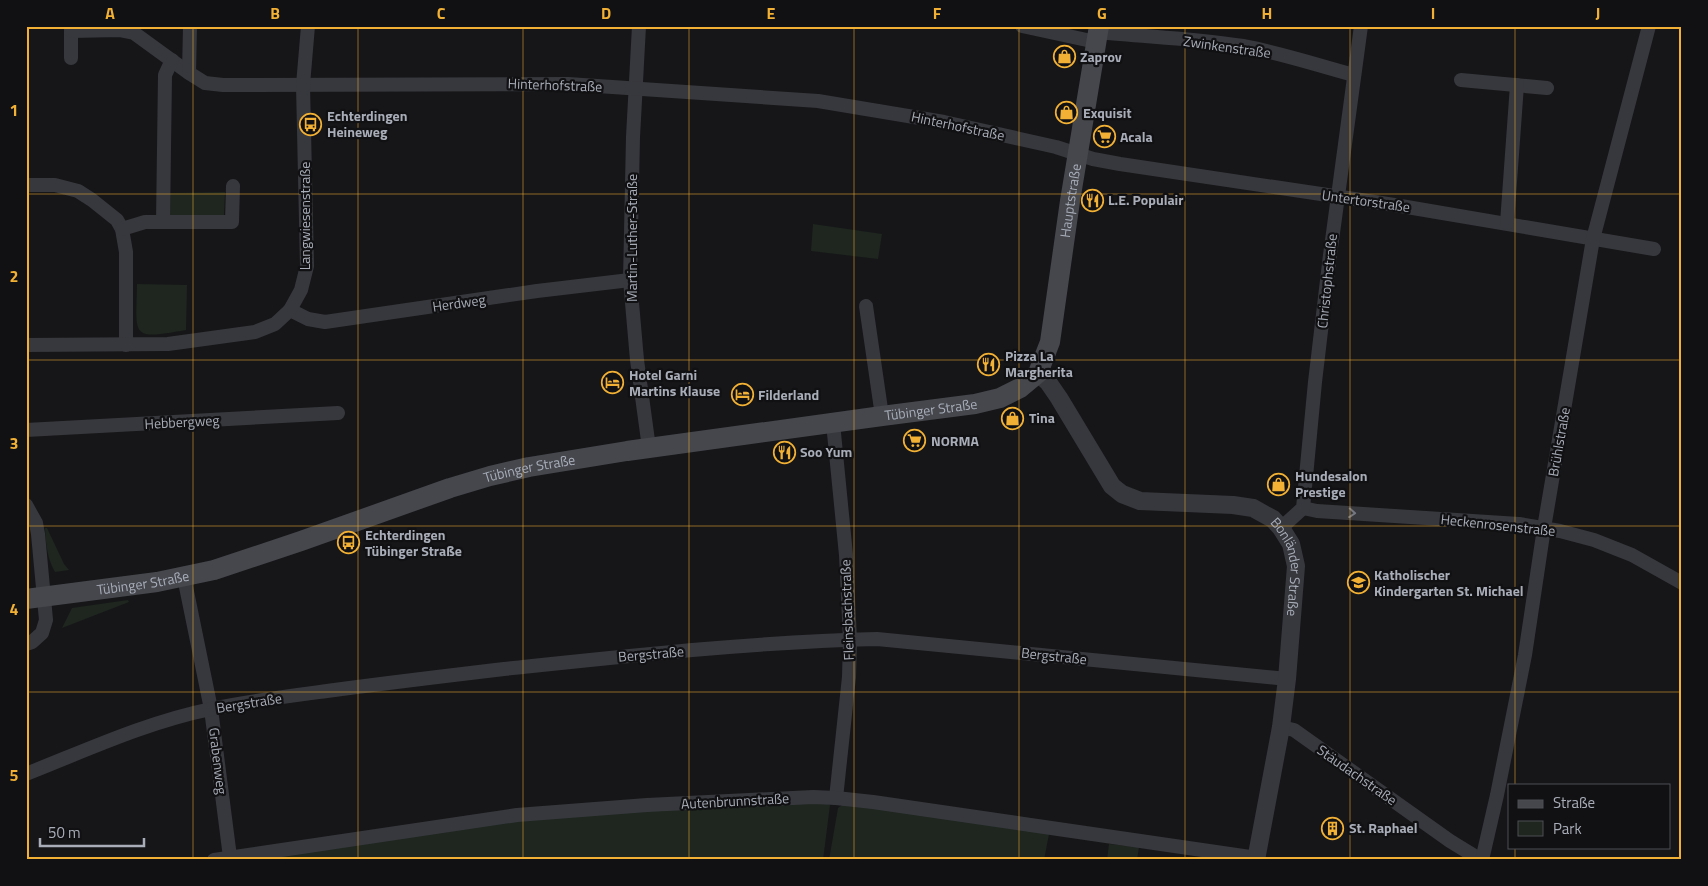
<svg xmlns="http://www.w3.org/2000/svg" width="1708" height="886" font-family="'Titillium Web',sans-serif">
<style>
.green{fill:#1e261f}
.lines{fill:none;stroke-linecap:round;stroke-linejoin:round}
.minor{stroke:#37383d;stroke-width:14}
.tertiary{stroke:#37383d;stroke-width:18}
.secondary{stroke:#45474d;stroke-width:20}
.oneway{stroke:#757881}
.grid{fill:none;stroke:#f2b134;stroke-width:1;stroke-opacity:0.55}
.labels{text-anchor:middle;stroke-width:4.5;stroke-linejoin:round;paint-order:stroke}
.street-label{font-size:14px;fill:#a8adb8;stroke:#111113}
.poi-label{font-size:14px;font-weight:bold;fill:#a8adb8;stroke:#111113;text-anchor:start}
.neatline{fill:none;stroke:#f2b134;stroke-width:2}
.grid-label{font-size:16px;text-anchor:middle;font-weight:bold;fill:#f2b134}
</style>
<rect width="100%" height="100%" fill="#161618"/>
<g class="green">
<polygon points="225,192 224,215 170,215 170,193"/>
<polygon points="813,224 882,234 878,259 811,251"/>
<path d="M137,284L187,285L186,330C130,340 136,337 137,284Z"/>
<path d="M45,528H47L64,564L69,570L55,572C47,558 46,544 45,528Z"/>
<polygon points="128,600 129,602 62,628 72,608"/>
<path d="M824,803L830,805L823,860H252C348,845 444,828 541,819C635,810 730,806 824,803Z"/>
<polygon points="843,804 1049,834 1044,860 829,860 838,808"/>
<polygon points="1109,844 1139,847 1137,860 1107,860"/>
</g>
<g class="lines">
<g class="minor">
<polyline points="71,26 71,58"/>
<polyline points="639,26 633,137 630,280 637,360 649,448"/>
<polyline points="1022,26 1096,42"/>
<polyline points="71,31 119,30 134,33 189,73 205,83 223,85 568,84 818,101 944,122 1056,147 1093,159 1120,164 1401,206 1654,249"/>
<path d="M1098,32C1146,37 1195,38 1243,46C1281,53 1317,65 1354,75"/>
<polyline points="189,73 190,26"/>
<polyline points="1461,80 1547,88"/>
<polyline points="27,185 55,185 78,191 92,200 117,220 122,229 126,252 126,345"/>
<polyline points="163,222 165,75 172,60"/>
<polyline points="1507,223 1517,85"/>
<polyline points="122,229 145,222 232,222 233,186"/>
<polyline points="866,306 882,416"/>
<polyline points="290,310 308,319 325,322 537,291 630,280"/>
<polyline points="26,345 168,344 255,332 275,324 290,310 301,290 307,266 303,85 308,26"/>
<polyline points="833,423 846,555 850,640 849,677 836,798"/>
<polyline points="26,430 338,413"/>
<polyline points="26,505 36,523 38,534 46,620 42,633 32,642 26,644"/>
<polyline points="1303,508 1317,511 1519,524 1560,531 1594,540 1632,555 1682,583"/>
<polyline points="1281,528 1303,508 1315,382 1330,255 1361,26"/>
<polyline points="184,577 211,709 230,857"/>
<polyline points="1281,727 1294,730 1450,841 1481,860"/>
<path d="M26,774C87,750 147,722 211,709C249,701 289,696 327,691C386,683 445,676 504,669C628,656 753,642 877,639L1287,679"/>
<polyline points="214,860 517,815 647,805 813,797 836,798 873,802 1257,858"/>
<polyline points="1482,860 1497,795 1525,655 1544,528 1593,239 1649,26"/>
</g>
<path class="tertiary" id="s1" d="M1038,373L1048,382L1059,398L1112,486L1122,494L1140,501L1233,505L1253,508L1273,519L1281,528L1291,544L1296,566L1287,679L1281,727L1256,860"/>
<path class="secondary" id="s2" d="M26,599L157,582L214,570L301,541L450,488L490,476L529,467L627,451L882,416L975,404L1000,398L1020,388L1038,373L1050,342L1070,201L1099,26"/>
</g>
<defs><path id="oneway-chevron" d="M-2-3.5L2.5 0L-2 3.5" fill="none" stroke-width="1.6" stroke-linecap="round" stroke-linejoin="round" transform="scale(1.25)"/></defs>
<use class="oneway" href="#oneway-chevron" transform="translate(1352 513) rotate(4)"/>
<path class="grid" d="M193,26V860M358,26V860M523,26V860M689,26V860M854,26V860M1019,26V860M1185,26V860M1350,26V860M1515,26V785M26,194H1682M26,360H1682M26,526H1682M26,692H1682M1515,847V860"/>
<defs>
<symbol id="shop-ring" viewBox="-11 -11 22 22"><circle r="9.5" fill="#111113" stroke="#f2b134" stroke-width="1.5"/><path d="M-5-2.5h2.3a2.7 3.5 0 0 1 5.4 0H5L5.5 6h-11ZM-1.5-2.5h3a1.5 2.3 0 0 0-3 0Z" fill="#f2b134"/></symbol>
<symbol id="bus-ring" viewBox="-11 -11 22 22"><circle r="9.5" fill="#111113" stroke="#f2b134" stroke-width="1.5"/><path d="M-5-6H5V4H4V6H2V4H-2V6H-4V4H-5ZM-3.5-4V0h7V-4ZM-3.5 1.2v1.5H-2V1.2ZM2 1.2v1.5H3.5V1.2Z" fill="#f2b134"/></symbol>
<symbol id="supermarket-ring" viewBox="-11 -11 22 22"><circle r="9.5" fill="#111113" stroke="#f2b134" stroke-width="1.5"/><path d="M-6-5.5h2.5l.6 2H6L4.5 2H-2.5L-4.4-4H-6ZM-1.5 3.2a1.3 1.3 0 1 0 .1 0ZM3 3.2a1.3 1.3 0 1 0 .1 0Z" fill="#f2b134"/></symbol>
<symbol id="restaurant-ring" viewBox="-11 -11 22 22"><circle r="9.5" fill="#111113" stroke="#f2b134" stroke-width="1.5"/><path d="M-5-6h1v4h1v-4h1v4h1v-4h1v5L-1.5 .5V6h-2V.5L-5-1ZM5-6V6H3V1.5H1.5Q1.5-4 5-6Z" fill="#f2b134"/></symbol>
<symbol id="hotel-ring" viewBox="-11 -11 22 22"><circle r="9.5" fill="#111113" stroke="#f2b134" stroke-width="1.5"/><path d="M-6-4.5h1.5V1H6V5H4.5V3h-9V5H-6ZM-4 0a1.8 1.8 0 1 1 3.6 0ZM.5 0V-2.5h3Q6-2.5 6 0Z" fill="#f2b134"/></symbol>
<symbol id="school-ring" viewBox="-11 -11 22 22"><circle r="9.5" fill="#111113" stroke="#f2b134" stroke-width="1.5"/><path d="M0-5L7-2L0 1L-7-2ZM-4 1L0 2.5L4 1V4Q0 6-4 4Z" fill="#f2b134"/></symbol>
<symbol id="building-ring" viewBox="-11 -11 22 22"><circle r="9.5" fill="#111113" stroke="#f2b134" stroke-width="1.5"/><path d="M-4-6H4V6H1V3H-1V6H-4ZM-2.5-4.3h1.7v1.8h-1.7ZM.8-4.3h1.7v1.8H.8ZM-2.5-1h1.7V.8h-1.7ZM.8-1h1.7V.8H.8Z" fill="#f2b134"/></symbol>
</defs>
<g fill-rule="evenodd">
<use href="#shop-ring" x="1052" y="44" width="25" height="25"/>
<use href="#shop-ring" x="1054" y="100" width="25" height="25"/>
<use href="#bus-ring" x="298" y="112" width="25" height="25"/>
<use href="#supermarket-ring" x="1092" y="124" width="25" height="25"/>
<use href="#restaurant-ring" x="1080" y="188" width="25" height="25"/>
<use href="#restaurant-ring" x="976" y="352" width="25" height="25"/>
<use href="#hotel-ring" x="600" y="370" width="25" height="25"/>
<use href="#hotel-ring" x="730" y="382" width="25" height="25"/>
<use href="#shop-ring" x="1000" y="406" width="25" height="25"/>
<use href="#supermarket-ring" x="902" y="428" width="25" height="25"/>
<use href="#restaurant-ring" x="772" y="440" width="25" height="25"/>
<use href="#shop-ring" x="1266" y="472" width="25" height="25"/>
<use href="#bus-ring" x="336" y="530" width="25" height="25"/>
<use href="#school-ring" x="1346" y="570" width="25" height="25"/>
<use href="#building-ring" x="1320" y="816" width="25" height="25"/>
</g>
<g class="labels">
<g class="street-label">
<text transform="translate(1227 47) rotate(8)" y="5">Zwinkenstraße</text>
<text transform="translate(555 85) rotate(2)" y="5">Hinterhofstraße</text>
<text transform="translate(958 126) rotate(12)" y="5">Hinterhofstraße</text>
<text dy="5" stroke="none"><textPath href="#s2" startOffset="1220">Hauptstraße</textPath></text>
<text transform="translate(1366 201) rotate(8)" y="5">Untertorstraße</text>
<text transform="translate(305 216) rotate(-90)" y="5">Langwiesenstraße</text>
<text transform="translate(632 238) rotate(-90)" y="5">Martin-Luther-Straße</text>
<text transform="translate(1327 281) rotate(-84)" y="5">Christophstraße</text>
<text transform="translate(459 303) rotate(-8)" y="5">Herdweg</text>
<text dy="5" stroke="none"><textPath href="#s2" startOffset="928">Tübinger Straße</textPath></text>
<text transform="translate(182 422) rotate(-3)" y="5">Hebbergweg</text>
<text transform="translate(1559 442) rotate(-80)" y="5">Brühlstraße</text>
<text dy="5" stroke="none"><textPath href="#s2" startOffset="522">Tübinger Straße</textPath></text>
<text transform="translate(1498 525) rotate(6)" y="5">Heckenrosenstraße</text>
<text dy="5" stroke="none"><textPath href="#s1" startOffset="356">Bonländer Straße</textPath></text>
<text dy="5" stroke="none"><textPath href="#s2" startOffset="118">Tübinger Straße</textPath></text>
<text transform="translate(847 610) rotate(-92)" y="5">Fleinsbachstraße</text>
<text transform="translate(651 654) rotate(-5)" y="5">Bergstraße</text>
<text transform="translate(1054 656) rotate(6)" y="5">Bergstraße</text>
<text transform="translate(249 703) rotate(-9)" y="5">Bergstraße</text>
<text transform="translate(218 761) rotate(83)" y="5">Grabenweg</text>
<text transform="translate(1357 775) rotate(35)" y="5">Stäudachstraße</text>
<text transform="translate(735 801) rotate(-3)" y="5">Autenbrunnstraße</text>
</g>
<g class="poi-label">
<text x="1080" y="62">Zaprov</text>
<text x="1083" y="118">Exquisit</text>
<text x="327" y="121">Echterdingen<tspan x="327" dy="16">Heineweg</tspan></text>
<text x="1120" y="142">Acala</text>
<text x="1108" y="205">L.E. Populair</text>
<text x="1005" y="361">Pizza La<tspan x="1005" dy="16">Margherita</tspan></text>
<text x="629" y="380">Hotel Garni<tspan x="629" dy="16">Martins Klause</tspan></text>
<text x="758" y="400">Filderland</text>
<text x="1029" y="423">Tina</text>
<text x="931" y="446">NORMA</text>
<text x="800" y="457">Soo Yum</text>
<text x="1295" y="481">Hundesalon<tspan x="1295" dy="16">Prestige</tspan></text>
<text x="365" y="540">Echterdingen<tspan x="365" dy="16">Tübinger Straße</tspan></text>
<text x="1374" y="580">Katholischer<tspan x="1374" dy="16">Kindergarten St. Michael</tspan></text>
<text x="1349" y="833">St. Raphael</text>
</g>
</g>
<rect width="1708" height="886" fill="none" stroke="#111113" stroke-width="55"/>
<rect x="1508" y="784" width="162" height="65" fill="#111113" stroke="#4d4f55"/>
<rect x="1518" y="800" width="25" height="8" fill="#45474d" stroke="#4d4f55"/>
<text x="1553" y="808" font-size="15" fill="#a8adb8">Straße</text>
<rect x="1518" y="821" width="25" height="15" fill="#1e261f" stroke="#4d4f55"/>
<text x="1553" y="834" font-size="15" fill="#a8adb8">Park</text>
<path d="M40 838v8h104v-8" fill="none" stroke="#a8adb8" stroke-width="2.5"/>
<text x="48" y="838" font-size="15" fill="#a8adb8" stroke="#111113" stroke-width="4" paint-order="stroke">50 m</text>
<rect x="28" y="28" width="1652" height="830" class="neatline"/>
<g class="grid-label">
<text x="110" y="19">A</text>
<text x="275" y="19">B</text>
<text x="441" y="19">C</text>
<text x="606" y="19">D</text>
<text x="771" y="19">E</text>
<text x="937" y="19">F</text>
<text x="1102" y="19">G</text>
<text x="1267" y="19">H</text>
<text x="1433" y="19">I</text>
<text x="1598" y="19">J</text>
<text x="14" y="116">1</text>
<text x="14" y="282">2</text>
<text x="14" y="449">3</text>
<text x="14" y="615">4</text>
<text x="14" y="781">5</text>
</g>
</svg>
